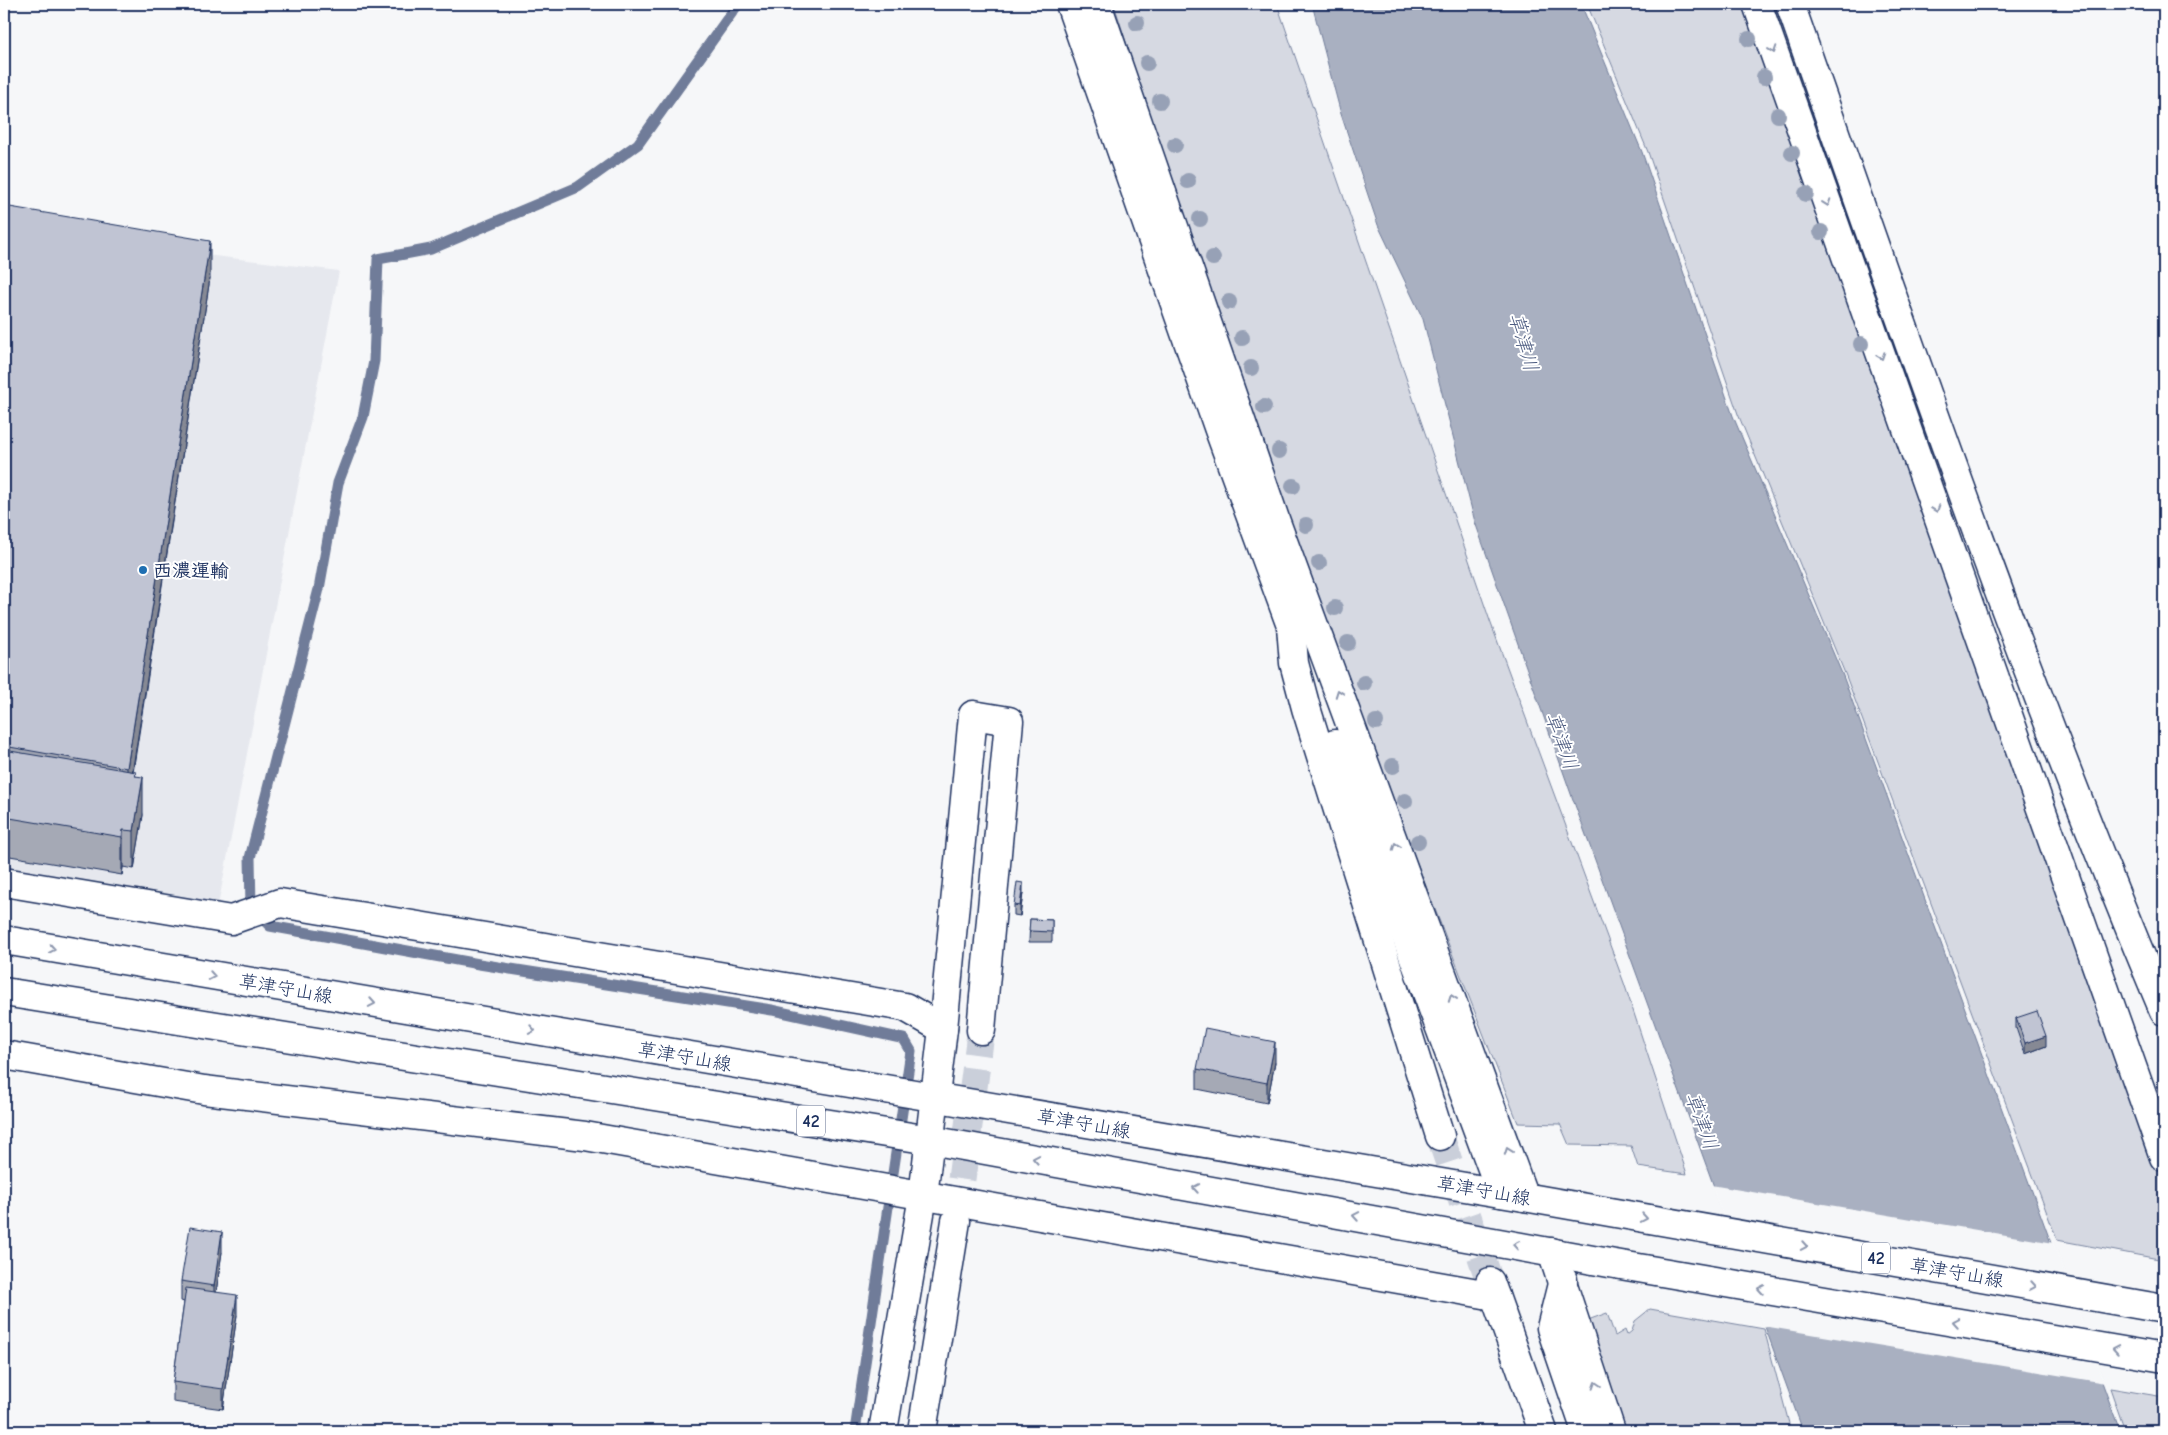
<svg xmlns="http://www.w3.org/2000/svg" width="2168" height="1435" font-family="'Comic Neue','Klee One',sans-serif">
<style>
.built{fill:#e6e8ee}
.green{fill:#d6d9e2;stroke:#7884a0}
.water{fill:#a9b0c1;stroke:#707c99}
.pier{fill:#f6f7f9}
.lines{fill:none;stroke-linecap:round;stroke-linejoin:round}
.stream{stroke:#707c99;stroke-width:11}
.minor-tunnel{stroke:#cacfda;stroke-width:28;stroke-dasharray:28 14;stroke-linecap:butt}
.minor-casing{stroke:#1b2f5e;stroke-width:31}
.primary-casing{stroke:#1b2f5e;stroke-width:31}
.minor{stroke:#fff;stroke-width:28}
.primary{stroke:#fff;stroke-width:28}
.tree{fill:#97a1b6}
.wall{fill:#a5a9b5;stroke:#1b2f5e}
.shaded-wall{fill:#868994;stroke:#1b2f5e}
.building{fill:#c0c4d3;stroke:#1b2f5e}
.oneway{stroke:#8d97ae}
.poi-dot{fill:#1f6fb2;stroke:#fff;stroke-width:2}
.labels{text-anchor:middle;stroke-width:4;stroke-linejoin:round;paint-order:stroke}
.shield{fill:#fff;stroke:#5f6d8e;stroke-width:1}
.shield-label{font-size:18px;font-weight:bold;fill:#1b2f5e}
.poi-label{font-size:19px;font-weight:bold;fill:#1b2f5e;stroke:#fff;text-anchor:start}
.street-label{font-size:19px;fill:#1b2f5e;stroke:#fff}
.water-label{font-size:20px;font-style:italic;fill:#4d5c81;stroke:#fff}
</style>
<rect width="100%" height="100%" fill="#f6f7f9"/>
<filter id="ink" filterUnits="userSpaceOnUse"><feTurbulence type="fractalNoise" baseFrequency=".02" numOctaves="2"/><feDisplacementMap in="SourceGraphic" scale="10" xChannelSelector="R" yChannelSelector="G"/><feConvolveMatrix kernelMatrix="1 2 1 2 8 2 1 2 1" color-interpolation-filters="sRGB"/></filter>
<g filter="url(#ink)">
<polygon class="built" points="8,231 339,271 218,906 4,870 4,232"/>
<g class="green">
<polygon points="1114,4 1277,4 1490,621 1624,983 1687,1174 1638,1167 1631,1146 1569,1145 1560,1124 1518,1123 1330,639 1193,254"/>
<polygon points="1587,4 1742,4 2164,1173 2164,1260 2057,1240 1846,676 1738,414 1648,152"/>
<polygon points="1650,1309 1764,1329 1791,1431 1626,1431 1588,1320 1607,1313 1615,1336 1625,1330 1627,1335 1632,1331 1635,1321"/>
<polygon points="2110,1388 2164,1397 2164,1431 2125,1431"/>
</g>
<polygon class="water" points="1312,4 1581,4 1642,152 1733,416 1843,676 2120,1431 1803,1431 1571,794 1475,522 1423,319 1378,225 1341,114"/>
<polygon class="pier" points="1711,1185 2054,1243 2105,1383 1763,1326"/>
<g class="lines">
<polyline class="stream" points="738,4 638,144 578,187 431,249 378,259 374,361 363,417 338,483 319,589 250,858 251,907 270,926 479,964 772,1010 904,1039 911,1051 855,1431"/>
<g class="minor-tunnel">
<polyline points="1440,1136 1490,1282"/>
<polyline points="956,1221 981,1030"/>
</g>
<defs>
<g id="minor">
<polyline points="1070,4 1219,430 1291,626 1294,663 1306,708 1440,1136"/>
<polyline points="1097,4 1276,522 1524,1197"/>
<polyline points="1757,4 2164,1157"/>
<path d="M1790,4C1908,342 2025,681 2164,1011"/>
<polyline points="1335,744 1501,1193"/>
<polyline points="4,882 231,920 280,903 905,1007 943,1029"/>
<polyline points="4,1055 204,1090 585,1136 1495,1296"/>
<polyline points="1552,1252 1611,1431"/>
<polyline points="1563,1280 1551,1328 1586,1431"/>
<polyline points="1490,1282 1543,1431"/>
<polyline points="883,1431 923,1196 943,1029 973,715 1009,721 981,1030"/>
<polyline points="922,1431 956,1221"/>
</g>
<g id="primary">
<polyline points="4,940 1524,1197 2164,1309"/>
<polyline points="4,992 930,1140 1615,1264 2164,1358"/>
</g>
</defs>
<use href="#minor" class="minor-casing"/>
<use href="#primary" class="primary-casing"/>
<use href="#minor" class="minor"/>
<use href="#primary" class="primary"/>
</g>
<g class="tree">
<circle cx="1137" cy="23" r="8"/>
<circle cx="1749" cy="39" r="8"/>
<circle cx="1147" cy="63" r="8"/>
<circle cx="1764" cy="77" r="8"/>
<circle cx="1160" cy="101" r="8"/>
<circle cx="1778" cy="115" r="8"/>
<circle cx="1175" cy="145" r="8"/>
<circle cx="1792" cy="153" r="8"/>
<circle cx="1188" cy="181" r="8"/>
<circle cx="1806" cy="194" r="8"/>
<circle cx="1200" cy="219" r="8"/>
<circle cx="1821" cy="232" r="8"/>
<circle cx="1213" cy="258" r="8"/>
<circle cx="1229" cy="302" r="8"/>
<circle cx="1242" cy="338" r="8"/>
<circle cx="1861" cy="344" r="8"/>
<circle cx="1251" cy="368" r="8"/>
<circle cx="1264" cy="407" r="8"/>
<circle cx="1279" cy="451" r="8"/>
<circle cx="1293" cy="486" r="8"/>
<circle cx="1306" cy="525" r="8"/>
<circle cx="1319" cy="563" r="8"/>
<circle cx="1335" cy="608" r="8"/>
<circle cx="1348" cy="643" r="8"/>
<circle cx="1364" cy="683" r="8"/>
<circle cx="1376" cy="722" r="8"/>
<circle cx="1393" cy="766" r="8"/>
<circle cx="1405" cy="801" r="8"/>
<circle cx="1418" cy="842" r="8"/>
</g>
<g class="wall">
<polygon points="4,206 210,278 133,772 136,776 143,815 134,869 123,867 122,875 4,855"/>
<polygon points="1023,893 1020,916 1014,915 1014,905"/>
<polygon points="1030,919 1052,920 1052,942 1029,942"/>
<polygon points="2016,1018 2046,1046 2025,1054 2016,1028"/>
<polygon points="1275,1062 1267,1103 1197,1089 1197,1069"/>
<polygon points="222,1252 216,1292 237,1315 223,1409 173,1402 173,1382 184,1302 181,1301 181,1281"/>
</g>
<g class="shaded-wall">
<polygon points="210,241 210,278 127,806 127,768"/>
<polygon points="143,777 143,815 134,869 134,831"/>
<polygon points="123,830 123,867 122,875 122,837"/>
<polygon points="1023,883 1023,893 1020,916 1020,906"/>
<polygon points="2046,1036 2046,1046 2025,1054 2025,1043"/>
<polygon points="1275,1042 1275,1062 1267,1103 1267,1083"/>
<polygon points="222,1232 222,1252 214,1306 214,1286"/>
<polygon points="237,1295 237,1315 223,1409 223,1389"/>
</g>
<g class="building">
<polygon points="4,206 210,241 127,768 4,746"/>
<polygon points="4,750 136,772 135,776 143,777 134,831 123,830 122,837 4,817"/>
<polygon points="1017,882 1023,883 1020,906 1014,905"/>
<polygon points="1030,919 1052,920 1052,932 1029,931"/>
<polygon points="2037,1011 2046,1036 2025,1043 2016,1018"/>
<polygon points="1205,1028 1275,1042 1267,1083 1197,1069"/>
<polygon points="190,1227 222,1232 214,1286 181,1281"/>
<polygon points="186,1288 237,1295 223,1389 173,1382"/>
</g>
<defs><path id="oneway-chevron" d="M-2-3.5L2.5 0L-2 3.5" fill="none" stroke-width="1.6" stroke-linecap="round" stroke-linejoin="round" transform="scale(1.25)"/></defs>
<g class="oneway">
<use href="#oneway-chevron" transform="translate(1773 50) rotate(71)"/>
<use href="#oneway-chevron" transform="translate(1827 203) rotate(71)"/>
<use href="#oneway-chevron" transform="translate(1881 356) rotate(71)"/>
<use href="#oneway-chevron" transform="translate(1936 509) rotate(71)"/>
<use href="#oneway-chevron" transform="translate(1339 693) rotate(-110)"/>
<use href="#oneway-chevron" transform="translate(1396 846) rotate(-110)"/>
<use href="#oneway-chevron" transform="translate(52 949) rotate(10)"/>
<use href="#oneway-chevron" transform="translate(212 976) rotate(10)"/>
<use href="#oneway-chevron" transform="translate(1452 998) rotate(-110)"/>
<use href="#oneway-chevron" transform="translate(372 1003) rotate(10)"/>
<use href="#oneway-chevron" transform="translate(532 1030) rotate(10)"/>
<use href="#oneway-chevron" transform="translate(1508 1151) rotate(-110)"/>
<use href="#oneway-chevron" transform="translate(1036 1159) rotate(-170)"/>
<use href="#oneway-chevron" transform="translate(1196 1188) rotate(-170)"/>
<use href="#oneway-chevron" transform="translate(1356 1216) rotate(-170)"/>
<use href="#oneway-chevron" transform="translate(1644 1218) rotate(10)"/>
<use href="#oneway-chevron" transform="translate(1516 1245) rotate(-170)"/>
<use href="#oneway-chevron" transform="translate(1804 1246) rotate(10)"/>
<use href="#oneway-chevron" transform="translate(2033 1286) rotate(10)"/>
<use href="#oneway-chevron" transform="translate(1761 1289) rotate(-170)"/>
<use href="#oneway-chevron" transform="translate(1956 1322) rotate(-170)"/>
<use href="#oneway-chevron" transform="translate(2116 1349) rotate(-170)"/>
<use href="#oneway-chevron" transform="translate(1596 1385) rotate(-108)"/>
</g>
</g>
<circle class="poi-dot" cx="143" cy="570" r="5"/>
<g class="labels">
<g class="shield">
<rect x="797" y="1105.5" width="28" height="31" rx="4"/>
<rect x="1862" y="1242.5" width="28" height="31" rx="4"/>
</g>
<g class="shield-label">
<text x="811" y="1127">42</text>
<text x="1876" y="1264">42</text>
</g>
<g class="poi-label">
<text x="153" y="577">西濃運輸</text>
</g>
<g class="street-label">
<text transform="translate(286 988) rotate(10)" y="7">草津守山線</text>
<text transform="translate(685 1056) rotate(10)" y="7">草津守山線</text>
<text transform="translate(1084 1123) rotate(10)" y="7">草津守山線</text>
<text transform="translate(1484 1190) rotate(10)" y="7">草津守山線</text>
<text transform="translate(1957 1272) rotate(10)" y="7">草津守山線</text>
</g>
<g class="water-label">
<text transform="translate(1524 342) rotate(74)" y="7">草津川</text>
<text transform="translate(1562 741) rotate(70)" y="7">草津川</text>
<text transform="translate(1702 1121) rotate(70)" y="7">草津川</text>
</g>
</g>
<rect width="2168" height="1435" fill="none" stroke="#fff" stroke-width="20"/>
<rect x="10" y="10" width="2148" height="1415" fill="none" stroke="#1b2f5e" stroke-width="2" filter="url(#ink)"/>
</svg>
